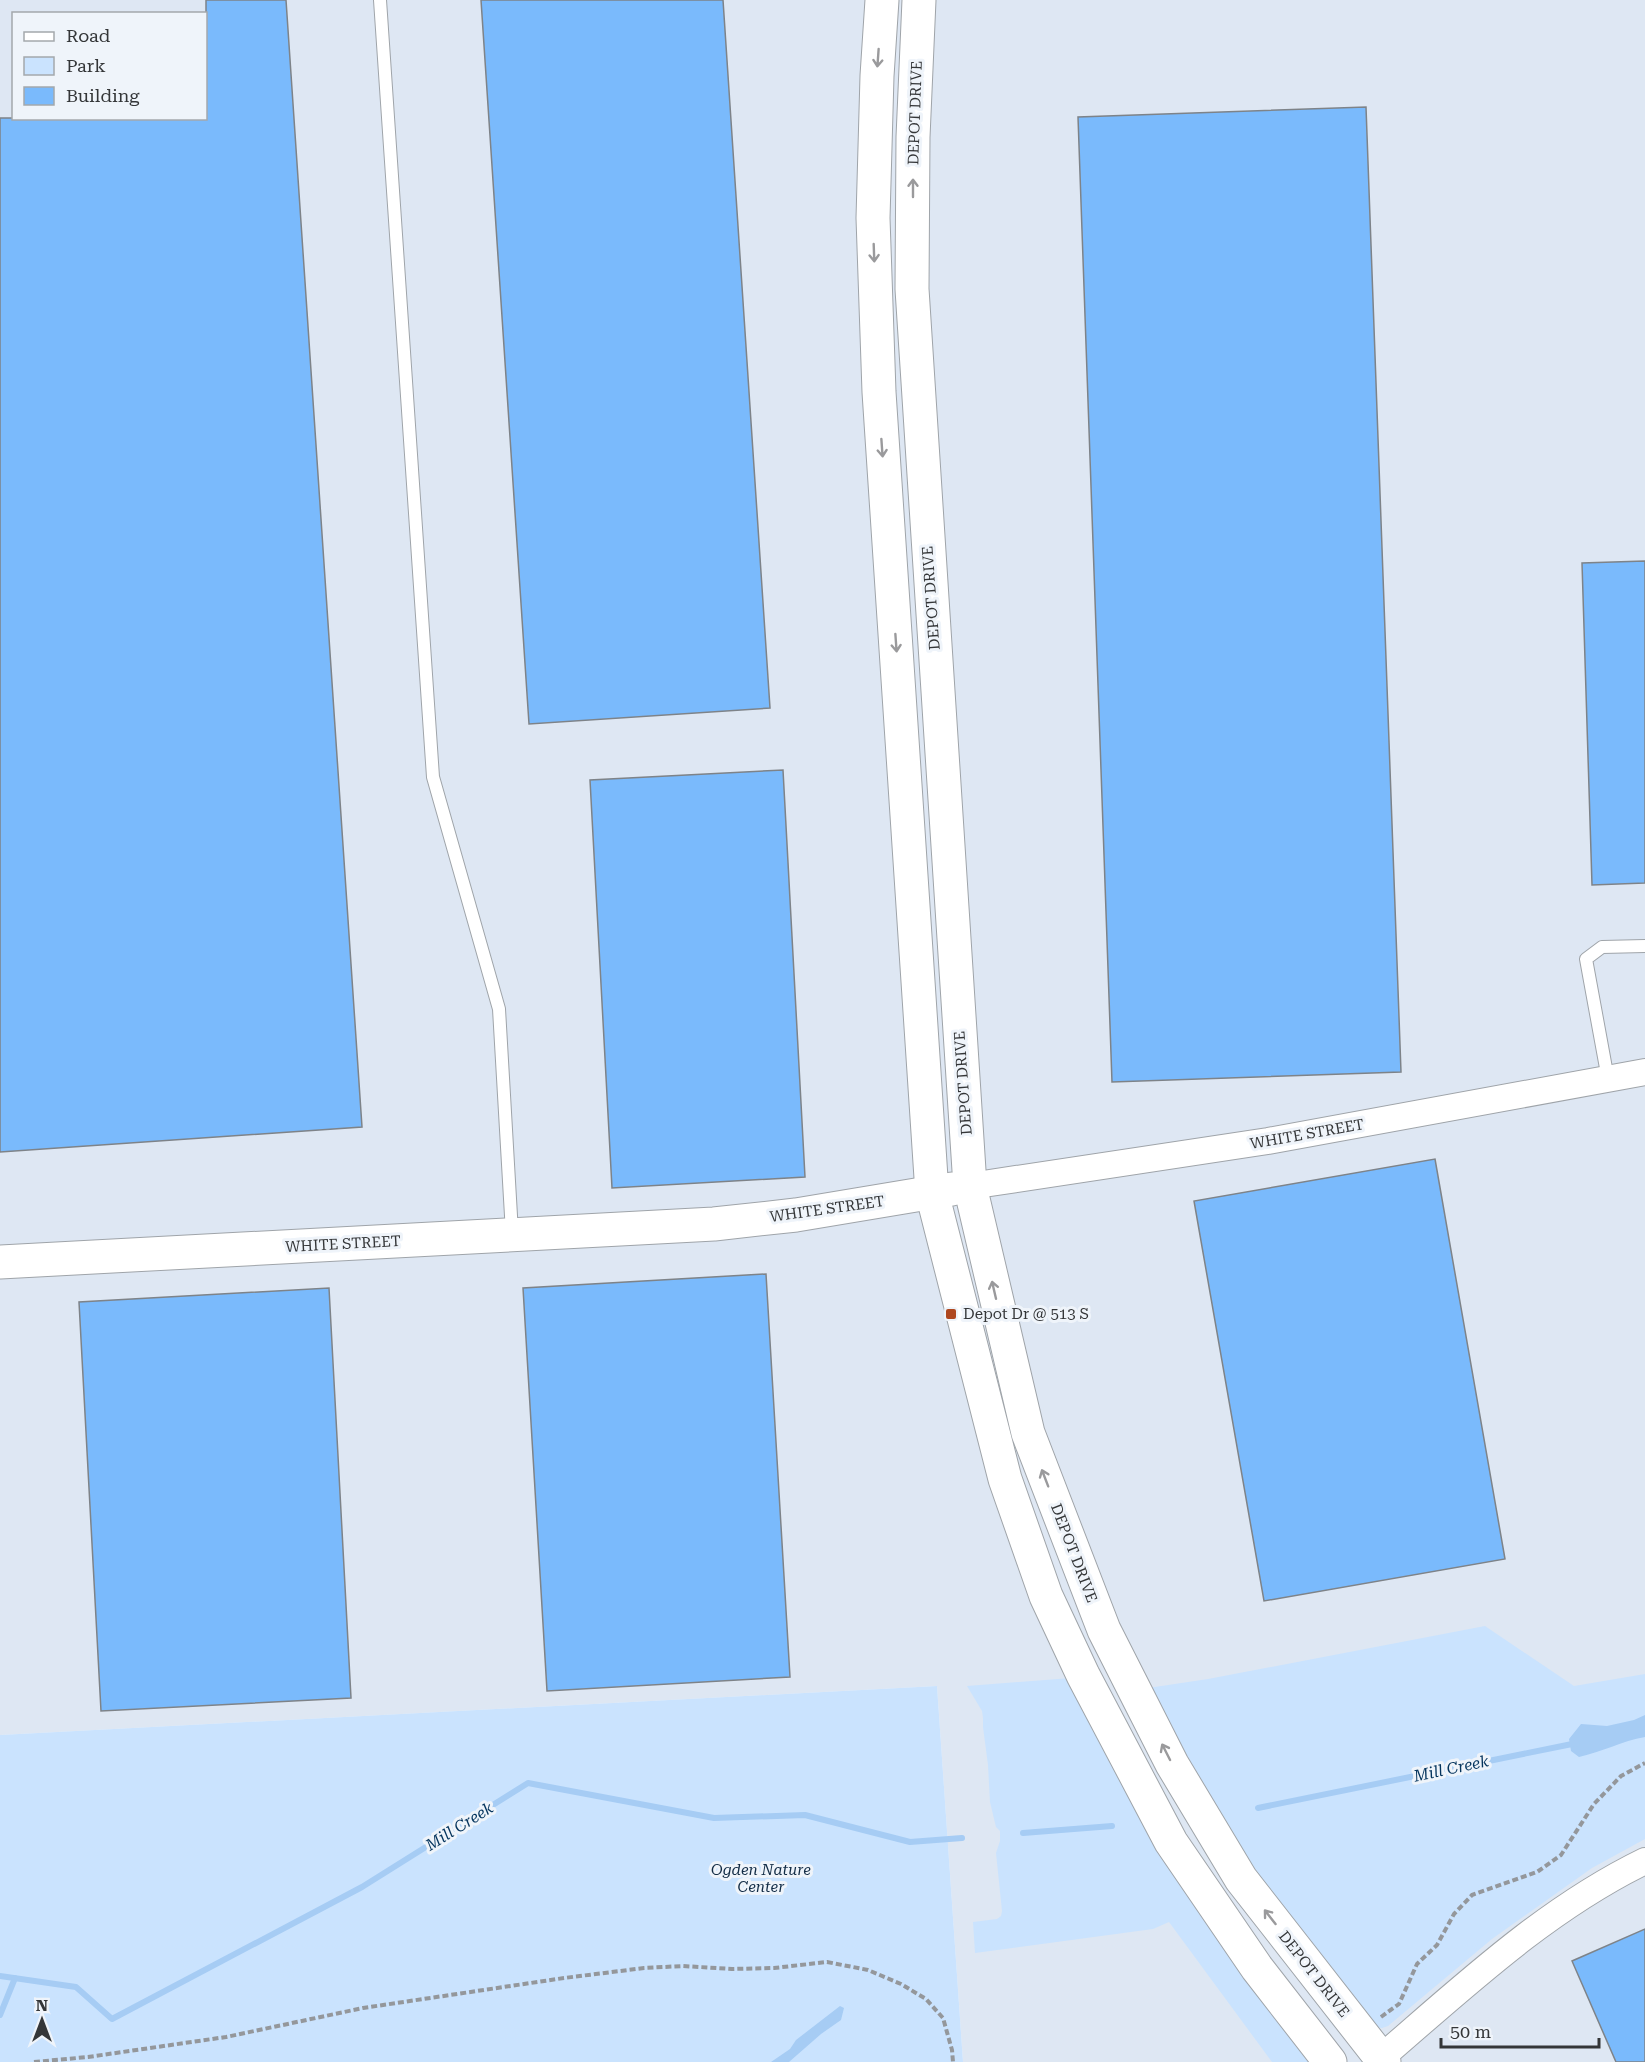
<svg xmlns="http://www.w3.org/2000/svg" width="1645" height="2062" font-family="'Roboto Serif',serif">
<style>
.built{fill:#dee7f3;fill-rule:evenodd}
.green{fill:#cae3fe}
.water{fill:#a6ccf4}
.lines{fill:none;stroke-linecap:round;stroke-linejoin:round}
.stream{stroke:#a6ccf4;stroke-width:6}
.building{fill:#7abafc;stroke:#7e8388;stroke-width:1.5}
.lane-casing{stroke:#9fa4a9;stroke-width:14}
.street-casing{stroke:#9fa4a9;stroke-width:28}
.secondary-casing{stroke:#9fa4a9;stroke-width:35}
.path{stroke:#94979b;stroke-width:4;stroke-dasharray:6 3;stroke-linecap:butt}
.lane{stroke:#fff;stroke-width:12}
.street{stroke:#fff;stroke-width:26}
.secondary{stroke:#fff;stroke-width:33}
.oneway{stroke:#9a9a9c}
.poi-dot{fill:#af481f;stroke:#eff4fa;stroke-width:2}
.labels{text-anchor:middle;stroke-width:6;stroke-linejoin:round;paint-order:stroke}
.street-label{font-size:15px;fill:#343638;stroke:#eff4fa}
.poi-label{font-size:15px;fill:#343638;stroke:#eff4fa;text-anchor:start}
.park-label{font-size:15px;font-style:italic;fill:#112b45;stroke:#eff4fa}
.water-label{font-size:16px;font-style:italic;fill:#04345d;stroke:#eff4fa}
</style>
<rect width="100%" height="100%" fill="#eff4fa"/>
<path class="built" d="M0,0H1645V2062H963L937,1686L0,1735ZM14,14H206V118H14Z"/>
<g class="green">
<polygon points="1485,1626 1574,1686 1645,1674 1645,1839 1592,1868 1492,1939 1388,2026 1382,2028 1374,2027 1255,1873 1204,1789 1148,1688 1208,1679"/>
<polygon points="1071,1678 1316,2062 1272,2062 1169,1922 1153,1929 975,1953 973,1922 997,1919 1001,1916 1002,1911 996,1853 1000,1841 1000,1831 996,1827 990,1802 988,1765 983,1727 983,1718 982,1711 967,1686"/>
<polygon points="937,1686 963,2062 0,2062 0,1735"/>
</g>
<g class="water">
<path d="M1645,1715V1737C1622,1741 1602,1752 1579,1757L1571,1751L1569,1739L1581,1724L1607,1726L1634,1720Z"/>
<polygon points="840,2006 844,2008 841,2020 821,2034 789,2062 771,2062 790,2049 796,2040"/>
</g>
<g class="lines">
<g class="stream">
<polyline points="1258,1808 1577,1743"/>
<polyline points="1023,1833 1112,1826"/>
<polyline points="0,1976 76,1987 112,2019 362,1887 528,1783 714,1818 805,1815 910,1842 962,1838"/>
<polyline points="0,2015 15,1978"/>
</g>
</g>
<g class="building">
<polygon points="206,0 286,0 362,1127 0,1152 0,118 206,118"/>
<polygon points="481,0 723,0 770,708 529,724"/>
<polygon points="1366,107 1401,1072 1112,1082 1078,117"/>
<polygon points="1645,561 1645,883 1592,885 1582,563"/>
<polygon points="783,770 805,1177 612,1188 590,780"/>
<polygon points="1435,1159 1505,1559 1264,1601 1194,1201"/>
<polygon points="766,1274 790,1677 547,1691 523,1288"/>
<polygon points="329,1288 351,1698 101,1711 79,1302"/>
<polygon points="1645,1929 1645,2062 1616,2062 1572,1961"/>
</g>
<g class="lines">
<defs>
<g id="lane">
<polyline points="380,0 433,777 499,1009 512,1233"/>
<polyline points="1608,1079 1586,959 1602,947 1645,946"/>
</g>
<g id="street">
<polyline points="970,1186 1268,1141 1645,1072"/>
<path d="M1376,2062C1461,1989 1544,1910 1645,1861"/>
</g>
<g id="secondary">
<polyline points="882,0 877,76 873,218 879,392 932,1193 1005,1479 1046,1596 1083,1675 1171,1842 1257,1968 1330,2062"/>
<polyline points="919,0 913,137 912,289 970,1186 1028,1433 1104,1630 1172,1764 1241,1879 1384,2062"/>
<polyline points="0,1262 714,1224 796,1215 952,1189"/>
</g>
</defs>
<use href="#lane" class="lane-casing"/>
<use href="#street" class="street-casing"/>
<use href="#secondary" class="secondary-casing"/>
<g class="path">
<polyline points="1381,2017 1399,2004 1417,1964 1437,1945 1454,1914 1472,1895 1537,1872 1561,1855 1594,1804 1621,1776 1645,1763"/>
<polyline points="34,2062 88,2057 226,2037 363,2008 564,1978 644,1968 683,1966 732,1969 774,1968 827,1962 868,1970 901,1984 926,1999 943,2018 952,2050 953,2062"/>
</g>
<use href="#lane" class="lane"/>
<use href="#street" class="street"/>
<use href="#secondary" class="secondary"/>
</g>
<defs><path id="oneway-shaft" d="M-6 0H5M1.5-3L5.5 0L1.5 3" fill="none" stroke-width="1.6" stroke-linecap="round" stroke-linejoin="round" transform="scale(1.5)"/></defs>
<g class="oneway">
<use href="#oneway-shaft" transform="translate(878 58) rotate(94)"/>
<use href="#oneway-shaft" transform="translate(913 188) rotate(-90)"/>
<use href="#oneway-shaft" transform="translate(874 253) rotate(88)"/>
<use href="#oneway-shaft" transform="translate(882 448) rotate(86)"/>
<use href="#oneway-shaft" transform="translate(896 643) rotate(86)"/>
<use href="#oneway-shaft" transform="translate(994 1290) rotate(-103)"/>
<use href="#oneway-shaft" transform="translate(1045 1478) rotate(-111)"/>
<use href="#oneway-shaft" transform="translate(1166 1752) rotate(-117)"/>
<use href="#oneway-shaft" transform="translate(1270 1917) rotate(-128)"/>
</g>
<rect class="poi-dot" x="945" y="1308" width="12" height="12" rx="3"/>
<g class="labels">
<g class="street-label">
<text transform="translate(915 113) rotate(-88)" y="5">DEPOT DRIVE</text>
<text transform="translate(931 598) rotate(-94)" y="5">DEPOT DRIVE</text>
<text transform="translate(963 1083) rotate(-94)" y="5">DEPOT DRIVE</text>
<text transform="translate(1307 1134) rotate(-10)" y="5">WHITE STREET</text>
<text transform="translate(827 1209) rotate(-8)" y="5">WHITE STREET</text>
<text transform="translate(343 1244) rotate(-3)" y="5">WHITE STREET</text>
<text transform="translate(1074 1553) rotate(69)" y="5">DEPOT DRIVE</text>
<text transform="translate(1314 1974) rotate(52)" y="5">DEPOT DRIVE</text>
</g>
<g class="poi-label">
<text x="963" y="1319">Depot Dr @ 513 S</text>
</g>
<g class="park-label">
<text x="761" y="1875">Ogden Nature<tspan x="761" dy="17">Center</tspan></text>
</g>
<g class="water-label">
<text transform="translate(1451 1768) rotate(-12)" y="6">Mill Creek</text>
<text transform="translate(459 1826) rotate(-32)" y="6">Mill Creek</text>
</g>
</g>
<rect x="12" y="12" width="195" height="108" fill="#eff4fa" stroke="#a4a8ac" stroke-width="1.5"/>
<rect x="24" y="32" width="30" height="9" fill="#ffffff" stroke="#a4a8ac" stroke-width="1.5"/>
<text x="66" y="42" font-size="18" fill="#343638">Road</text>
<rect x="24" y="57" width="30" height="18" fill="#cae3fe" stroke="#a4a8ac" stroke-width="1.5"/>
<text x="66" y="72" font-size="18" fill="#343638">Park</text>
<rect x="24" y="87" width="30" height="18" fill="#7abafc" stroke="#a4a8ac" stroke-width="1.5"/>
<text x="66" y="102" font-size="18" fill="#343638">Building</text>
<g transform="translate(42 2020)" stroke="#eff4fa" stroke-width="4.5" paint-order="stroke">
<path d="M0-4.5L10 22L0 15L-10 22Z" fill="#343638"/>
<text y="-9" font-size="16" font-weight="bold" text-anchor="middle" fill="#343638">N</text>
</g>
<path d="M1441 2038v9h158v-9" fill="none" stroke="#343638" stroke-width="3"/>
<text x="1450" y="2038" font-size="18" fill="#343638" stroke="#eff4fa" stroke-width="4.5" paint-order="stroke">50 m</text>
</svg>
